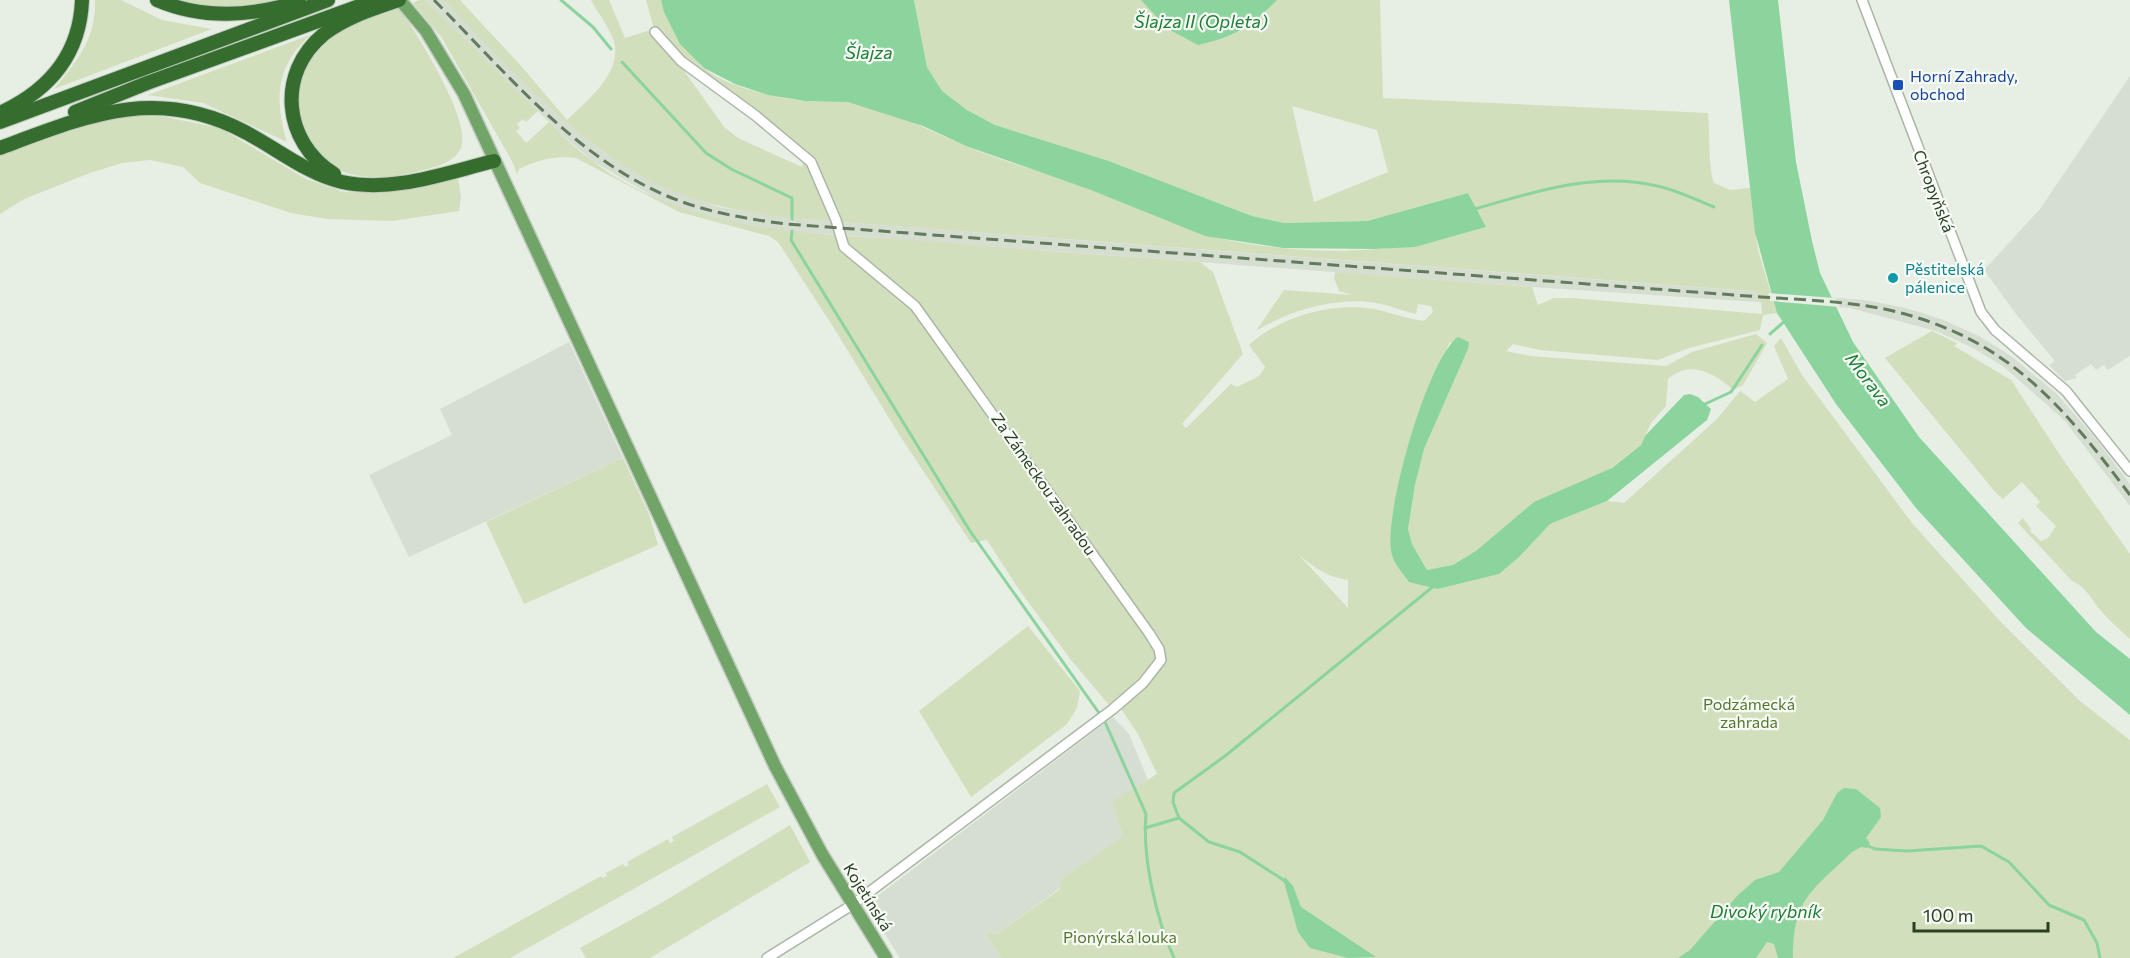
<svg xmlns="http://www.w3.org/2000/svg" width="2130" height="958" font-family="Commissioner,sans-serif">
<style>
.built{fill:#d6ded2}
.green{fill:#d2dfbc;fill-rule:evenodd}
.water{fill:#8bd49e}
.pier{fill:#e7eee4}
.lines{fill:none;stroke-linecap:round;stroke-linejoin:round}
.stream{stroke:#8bd49e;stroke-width:3}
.minor-casing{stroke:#aab6a6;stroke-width:12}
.major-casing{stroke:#c3cac1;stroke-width:15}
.highway-casing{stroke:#c3cac1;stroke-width:16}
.minor{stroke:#fff;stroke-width:9}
.major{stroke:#71a467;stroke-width:12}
.highway{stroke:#346d2e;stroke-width:14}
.rail{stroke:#627b5d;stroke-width:3;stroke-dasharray:12 6;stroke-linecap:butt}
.transit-dot{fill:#1a4fb4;stroke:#f7faf5;stroke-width:2}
.culture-dot{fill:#0f9aa8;stroke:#f7faf5;stroke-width:2}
.labels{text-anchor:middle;stroke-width:4.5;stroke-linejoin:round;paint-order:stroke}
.transit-label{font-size:16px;fill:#164399;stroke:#f7faf5;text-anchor:start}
.street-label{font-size:16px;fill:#284023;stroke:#f7faf5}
.culture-label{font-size:16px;fill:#0d838f;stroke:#f7faf5;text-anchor:start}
.park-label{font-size:16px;fill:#53782c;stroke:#f7faf5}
.water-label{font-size:18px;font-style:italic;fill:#1b7e35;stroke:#f7faf5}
</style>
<rect width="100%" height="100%" fill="#e7eee4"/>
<g class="built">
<polygon points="425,0 443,0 555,111 602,151 668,189 719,207 787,218 1865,300 1906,308 1941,319 1979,336 2011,356 2056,393 2096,439 2130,484 2130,506 2065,421 2004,367 1973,348 1936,331 1850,308 1532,287 786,231 716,219 663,202 594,162 560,133"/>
<polygon points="2130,76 2130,356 2108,370 2104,365 2096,370 2091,364 2075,375 2077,378 2065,381 2049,365 2055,361 2016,314 1984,270 2040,209"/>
<polygon points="569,342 623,458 409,557 369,475 452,435 440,409"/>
<polygon points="1113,717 1129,734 1148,780 1113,802 1123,836 1061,879 1060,888 997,934 985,932 1001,958 900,958 870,910 871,901"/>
</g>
<g class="green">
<path d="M95,0H121L162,20L212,29L54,89C78,60 96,39 95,0Z"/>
<path d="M174,0H284C249,10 209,13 174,0Z"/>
<path d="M419,0H425L538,111L526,122L523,119L517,124L520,128L516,131L526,143L549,122C655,236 793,231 937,242C1025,249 1112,256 1200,262L1213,272L1243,354L1182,424L1186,428L1231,384L1237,387L1259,376L1265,367L1249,345C1280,316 1337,300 1379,310C1395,314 1408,319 1424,321L1433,312L1431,306L1418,304L1416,314C1402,311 1389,305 1376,303C1337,296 1288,311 1256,331L1284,290L1353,295L1339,291L1334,278L1335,272L1532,287L1538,305L1554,298H1572L1762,314L1761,301L1756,292L1750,291L787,218C747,212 706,206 668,189C578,149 512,69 443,0H460L522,67L567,120C585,102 619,76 615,46C613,32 598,13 591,0H609L625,38L654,29L646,0H661C664,15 692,58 704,68C724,86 781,100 807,101C820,102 835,99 848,102C887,108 930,131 966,146C1007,163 1049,174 1090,189C1142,209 1189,234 1244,243C1321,256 1412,254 1485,226L1468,193L1367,221L1284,223L1252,216L1109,161L995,125L967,110L942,91L927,67L914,0H1141L1147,5L1256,21L1277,0H1380L1383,98L1708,113C1710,134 1708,166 1714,183L1730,190L1750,188L1758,250L1777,313L1763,315L1760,330L1689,348L1658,360L1540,350L1513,344L1506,351L1530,356L1666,366L1692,352L1756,334L1767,343L1743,385L1733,390C1715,373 1690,359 1668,379L1666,406L1651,423L1641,445L1611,468L1471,559L1450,567L1427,570L1412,544L1408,529L1415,485L1424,449L1468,349L1450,342C1417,409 1394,476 1391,550L1438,589L1499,574L1518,558L1550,524L1607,501L1624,503L1717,419L1740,391L1755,402L1788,379L1774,346L1781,338L1802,375L1912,523L1999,620L2080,701L2130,740V958H1001L985,932L997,934L1060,889L1061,879L1123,836L1112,802L1157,774L1138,734L1121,709L1109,705L1071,660L1020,591L987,540L971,543L900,436L832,325L778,242L769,236L679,212L576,158C557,155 536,160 519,169L517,174L513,163L442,38L413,3ZM679,64L735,103L803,161L802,167L740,139L725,128ZM1292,106L1377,130L1388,172L1314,202ZM1298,554C1314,567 1326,577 1348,580V608Z"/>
<path d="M397,6C414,28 473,122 461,148C453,164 435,167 419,171C394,178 364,181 339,170C320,163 305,142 300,123C280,51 342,27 397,6Z"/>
<path d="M310,35C276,67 274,98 287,142L203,103L148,95Z"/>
<polygon points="146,113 220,128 306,179 344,192 381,193 458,178 461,197 459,211 392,221 327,219 291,213 200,183 183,167 150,160 122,163 90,173 24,199 0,214 0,154 88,122"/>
<path d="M1932,331L1957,343L1954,346L2011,380L2064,461L2130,554V639C2120,630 2110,621 2102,612C2091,600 2088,588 2072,581L2018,523L2023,518L2031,529L2030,531L2041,541L2049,537L2056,526L2036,506L2040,502L2022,482L2003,499L1996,493L1885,358Z"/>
<polygon points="623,458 649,514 658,545 524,604 486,522"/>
<polygon points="1028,626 1080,691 1077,708 1067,724 971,797 919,711"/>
<polygon points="767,784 780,807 510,958 453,958 601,876 603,878 607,876 606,873 623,864 625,867 629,865 627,862 668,839 670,843 674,841 672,837"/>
<polygon points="790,825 810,862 650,958 586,958 580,948 663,902"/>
</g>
<g class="water">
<polygon points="661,0 914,0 927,67 942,91 967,110 995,125 1109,161 1252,216 1284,223 1367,221 1468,193 1486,227 1415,247 1374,249 1283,248 1205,236 1091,190 966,146 923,126 848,102 805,101 768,95 735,84 704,68 680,44 664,12"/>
<path d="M1141,0H1277C1251,27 1234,37 1198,45L1168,29Z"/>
<polygon points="1729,0 1778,0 1796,162 1812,241 1820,273 1853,342 1919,437 2096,632 2130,659 2130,715 2026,628 1916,508 1836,404 1777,313 1755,232"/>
<path d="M1458,337L1469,342L1468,349L1424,449L1415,485L1408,529L1412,544L1427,570L1453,565L1476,551L1534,502L1612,468L1641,445L1645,436L1684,395L1690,394L1698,397L1711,409L1707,420L1607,501L1550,524L1518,558L1499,574L1438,589L1409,582C1402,572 1392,562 1391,550C1385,511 1427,359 1458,337Z"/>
<path d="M1844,788L1856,789L1880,808L1881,817L1866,838L1870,843L1867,848L1861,847L1852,852C1812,891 1793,898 1793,958H1778L1774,944L1767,942L1756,958H1678L1690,950L1737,896L1755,880L1779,872L1823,820L1837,793Z"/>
<polygon points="1285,877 1293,886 1301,907 1376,957 1348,958 1310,948 1298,932 1284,882"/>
</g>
<polygon class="pier" points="1768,293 1835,298 1840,307 1770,301"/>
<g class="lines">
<g class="stream">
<polyline points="561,0 593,27 611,49"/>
<polyline points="622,62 706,153 731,169 792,198 792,219"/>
<path d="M1475,209C1533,192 1596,171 1657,186C1677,190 1696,200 1714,207"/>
<polyline points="792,231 791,240 970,531 1099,713"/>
<polyline points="1770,334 1786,320"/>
<polyline points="1705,404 1731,392 1762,345"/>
<path d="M1105,722L1146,814C1142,856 1156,919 1174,958"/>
<polyline points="1179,818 1173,802 1174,793 1225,756 1435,585"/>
<polyline points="1145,828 1179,818 1209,842 1240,852 1285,881"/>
<polyline points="1866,845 1875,849 1907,851 1981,846 2009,862 2049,905 2084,920 2097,943 2100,958"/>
</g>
<defs>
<g id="minor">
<polyline points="1862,0 1981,312 1995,330 2066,391 2130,471"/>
<polyline points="655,32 681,61 756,116 811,162 836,220 844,247 915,306 1149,633 1159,649 1161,660 1143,683 1113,709 852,905 767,958"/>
</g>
<polyline id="major" points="400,0 426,31 464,94 775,766 822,854 886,958"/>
<g id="highway">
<path d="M157,0C204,20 251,16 299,2"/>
<polyline points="75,112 147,83 376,0"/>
<path d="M0,113C48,91 80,55 82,0"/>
<polyline points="0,122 328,0"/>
<path d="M0,148C86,116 156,85 245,132C276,148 307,174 342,182C393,193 445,173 494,161"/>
<path d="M334,174C283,142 276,73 324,34C346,17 373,9 399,0"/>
</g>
</defs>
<use href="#minor" class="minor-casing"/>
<use href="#major" class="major-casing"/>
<use href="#highway" class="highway-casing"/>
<use href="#minor" class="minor"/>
<use href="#major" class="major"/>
<use href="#highway" class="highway"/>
<path class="rail" d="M434,0C504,70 573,156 667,196C705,212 746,219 787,224L1761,297C1804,300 1847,301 1889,310C2006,337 2062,404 2130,495"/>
</g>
<rect class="transit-dot" x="1892" y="79" width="12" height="12" rx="3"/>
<circle class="culture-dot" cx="1893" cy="278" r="6"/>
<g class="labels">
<g class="transit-label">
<text x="1910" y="82">Horní Zahrady,<tspan x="1910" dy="18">obchod</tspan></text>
</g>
<g class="street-label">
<text transform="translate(1934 191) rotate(69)" y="6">Chropyňská</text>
<text transform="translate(1044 484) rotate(55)" y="6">Za Zámeckou zahradou</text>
<text transform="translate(868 897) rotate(58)" y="6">Kojetínská</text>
</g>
<g class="culture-label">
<text x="1905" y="275">Pěstitelská<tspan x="1905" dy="18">pálenice</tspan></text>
</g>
<g class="park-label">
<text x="1749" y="710">Podzámecká<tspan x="1749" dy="18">zahrada</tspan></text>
<text x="1120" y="943">Pionýrská louka</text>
</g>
<g class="water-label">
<text x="1201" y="28">Šlajza II (Opleta)</text>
<text x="869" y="59">Šlajza</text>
<text transform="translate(1868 380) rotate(53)" y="6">Morava</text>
<text x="1766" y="918">Divoký rybník</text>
</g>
</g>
<path d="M1914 922v9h134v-9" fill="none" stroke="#284023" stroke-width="3"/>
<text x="1923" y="922" font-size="18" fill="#284023" stroke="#f7faf5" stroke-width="4.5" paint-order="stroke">100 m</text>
</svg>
